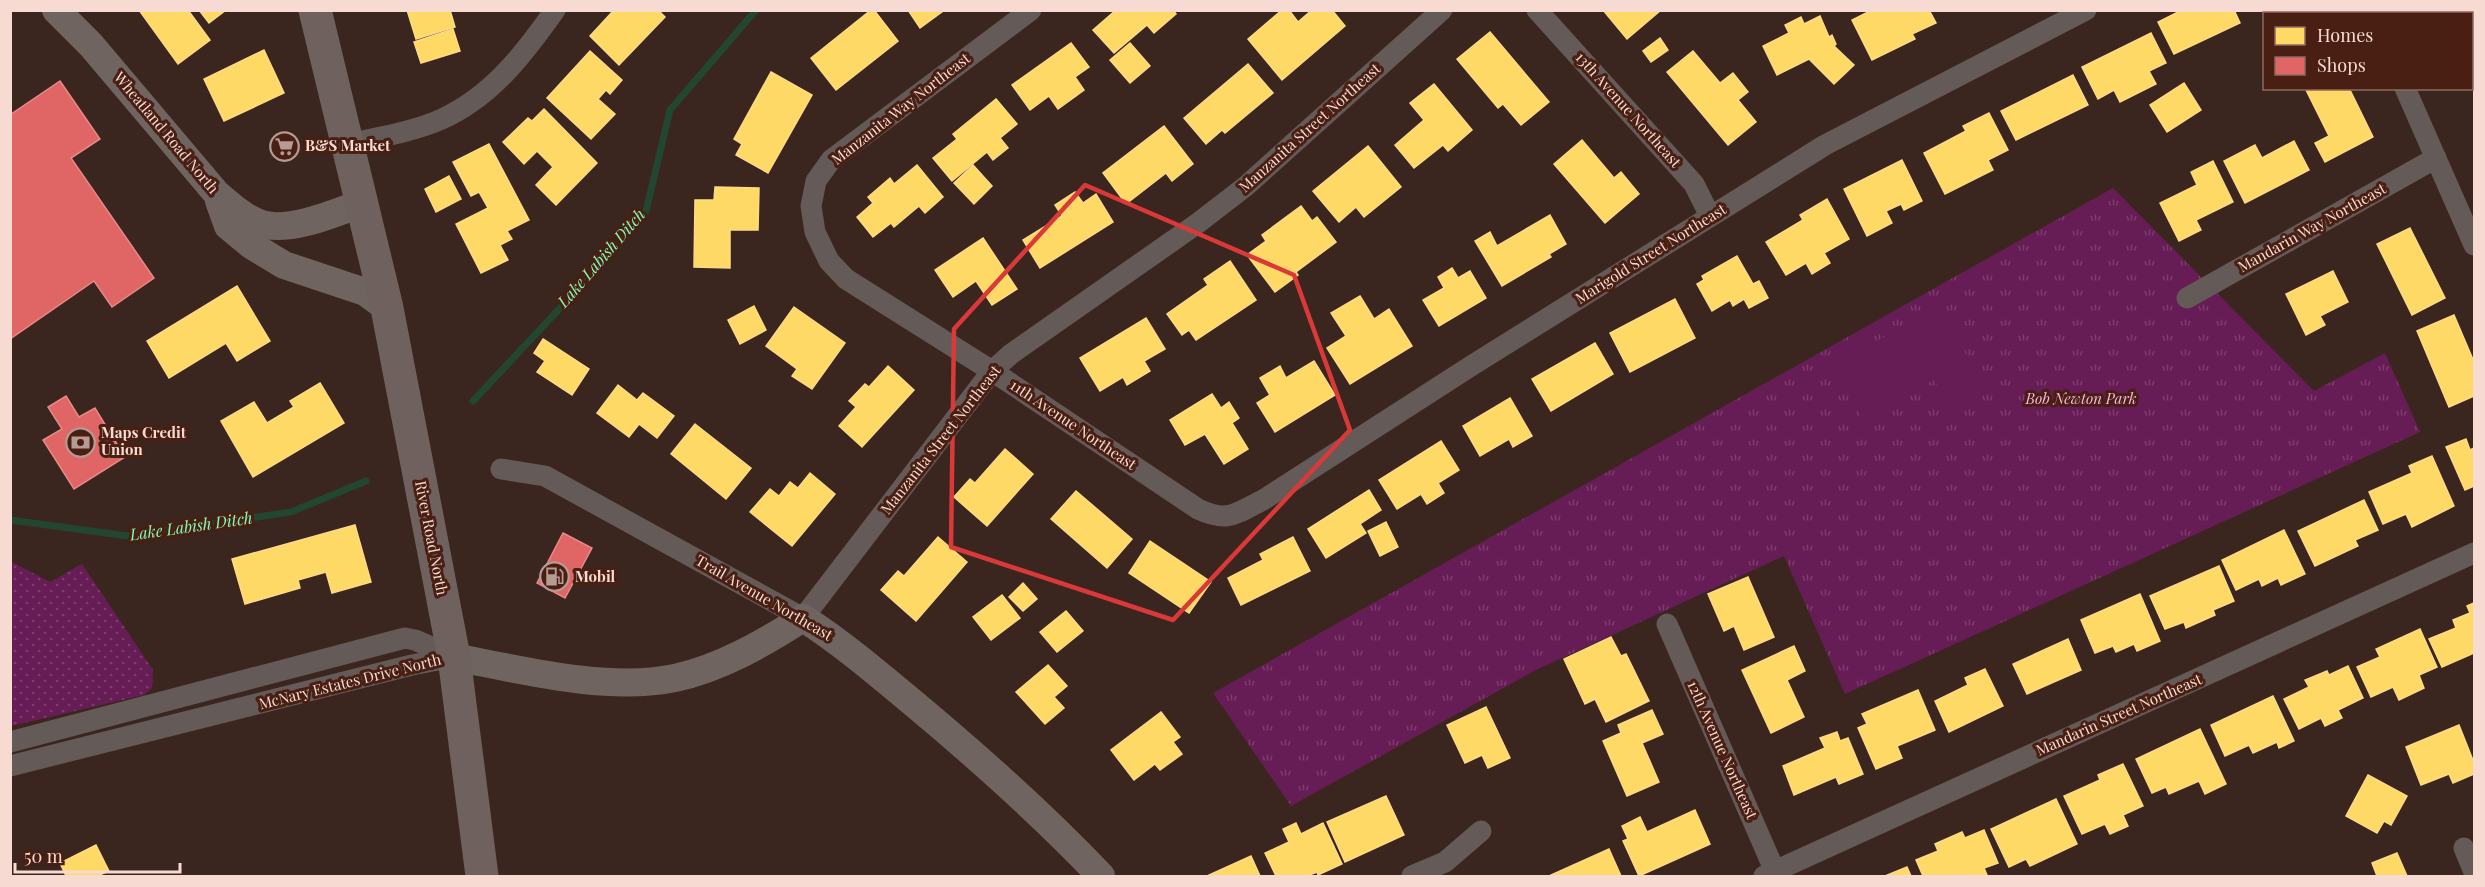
<svg xmlns="http://www.w3.org/2000/svg" width="2485" height="887" font-family="'Playfair Display',serif">
<style>
.grass{fill:url(#grass-dots)}
.park{fill:url(#park-tufts)}
.pitch{fill:#661c54}
.homes{fill:#ffd966;stroke:#fdda86;stroke-width:1.5}
.shops{fill:#e06666;stroke:#e78986;stroke-width:1.5}
.lines{fill:none;stroke-linecap:round;stroke-linejoin:round}
.stream{stroke:#234631;stroke-width:7}
.street{stroke:#645a57;stroke-width:21}
.secondary{stroke:#706460;stroke-width:28}
.primary{stroke:#6f615d;stroke-width:33}
.marked{fill:none;stroke:#d93a39;stroke-width:4.5;stroke-linejoin:round}
.labels{text-anchor:middle;stroke-width:6;stroke-linejoin:round;paint-order:stroke}
.street-label{font-size:15px;fill:#f7dbd2;stroke:#481f12}
.poi-label{font-size:15px;font-weight:bold;fill:#f7dbd2;stroke:#481f12;text-anchor:start}
.park-label{font-size:15px;font-style:italic;fill:#fbb2e6;stroke:#481f12}
.water-label{font-size:16px;font-style:italic;fill:#81f9b8;stroke:#481f12}
</style>
<defs>
<pattern id="grass-dots" width="8" height="8" patternUnits="userSpaceOnUse" patternTransform="scale(1.5)"><rect width="8" height="8" fill="#661c54"/><path d="M2 2h.1M6 6h.1" fill="none" stroke="#7d3c6c" stroke-width="1.8" stroke-linecap="round"/></pattern>
<pattern id="park-tufts" width="24" height="20" patternUnits="userSpaceOnUse" patternTransform="scale(1.5)"><rect width="24" height="20" fill="#661c54"/><path d="M3 7l-1-3M5 7V3M7 7l1-3M15 17l-1-3M17 17v-4M19 17l1-3" fill="none" stroke="#7d3c6c"/></pattern>
</defs>
<rect width="100%" height="100%" fill="#3b251f"/>
<polygon class="grass" points="10,561 50,582 82,564 153,670 152,688 144,695 11,726"/>
<polygon class="park" points="2113,188 2314,391 2385,353 2420,432 1845,694 1784,556 1534,671 1291,806 1213,693"/>
<polygon class="pitch" points="1941,307 1984,388 1948,407 1934,380 1862,418 1833,364"/>
<g class="homes">
<polygon points="139,10 188,10 210,40 178,64"/>
<polygon points="199,10 226,10 209,23"/>
<polygon points="407,10 450,10 455,27 416,39"/>
<polygon points="614,10 658,10 665,17 619,65 590,36"/>
<polygon points="871,10 874,10 898,41 836,90 811,58"/>
<polygon points="908,10 943,10 943,11 920,28"/>
<polygon points="1116,10 1173,10 1176,14 1154,33 1147,25 1114,53 1093,30"/>
<polygon points="1282,10 1289,10 1298,22 1312,10 1332,10 1345,26 1282,80 1248,39"/>
<polygon points="1603,10 1661,10 1627,39"/>
<polygon points="1872,10 1929,10 1936,23 1912,34 1915,39 1872,60 1852,20"/>
<polygon points="2182,10 2234,10 2240,23 2174,54 2158,22"/>
<polygon points="2263,10 2316,10 2318,14 2264,14"/>
<polygon points="2459,10 2474,10 2474,80 2472,82 2472,14 2453,14"/>
<polygon points="1820,16 1829,37 1832,35 1836,44 1834,46 1854,65 1834,84 1809,59 1777,75 1763,46 1789,33 1785,25 1801,17 1804,24"/>
<polygon points="453,29 460,51 421,63 414,42"/>
<polygon points="1490,32 1549,102 1521,125 1503,104 1498,108 1457,59"/>
<polygon points="2151,33 2166,63 2149,71 2156,84 2120,102 2114,90 2098,99 2082,67"/>
<polygon points="1660,38 1668,50 1651,62 1643,51"/>
<polygon points="1071,43 1089,67 1075,77 1084,90 1058,109 1049,96 1030,110 1012,85"/>
<polygon points="1130,43 1150,66 1130,83 1110,60"/>
<polygon points="264,50 284,93 224,121 204,79"/>
<polygon points="590,51 622,80 610,94 606,90 598,99 615,114 591,139 547,98"/>
<polygon points="1693,51 1720,83 1733,73 1748,92 1738,100 1756,122 1728,145 1667,72"/>
<polygon points="1248,64 1273,93 1225,133 1222,130 1206,144 1184,118"/>
<polygon points="771,72 812,95 768,173 736,155 742,144 734,139"/>
<polygon points="2073,75 2088,105 2016,140 2001,111"/>
<polygon points="2184,83 2201,110 2167,132 2150,105"/>
<polygon points="1434,84 1472,130 1448,151 1443,145 1414,168 1395,145 1424,120 1410,103"/>
<polygon points="2308,88 2349,88 2373,137 2325,162 2315,143 2329,136 2306,90"/>
<polygon points="996,99 1017,124 1000,138 1008,148 993,160 987,152 952,181 933,158 957,139 953,134"/>
<polygon points="544,109 597,163 556,205 536,185 553,167 537,151 524,164 503,142 528,118 532,121"/>
<polygon points="1989,113 2008,150 1988,160 1993,170 1945,194 1924,153 1966,131 1963,126"/>
<polygon points="1164,126 1193,164 1172,181 1166,173 1126,204 1103,173"/>
<polygon points="1582,140 1614,178 1621,172 1639,194 1605,223 1554,164"/>
<polygon points="2294,141 2309,170 2245,203 2224,161 2255,145 2262,158"/>
<polygon points="489,144 529,220 507,231 512,239 500,245 508,260 481,273 456,224 488,208 479,192 471,196 453,162"/>
<polygon points="1368,146 1401,187 1364,217 1356,207 1339,222 1313,191"/>
<polygon points="1902,160 1922,201 1904,210 1901,204 1886,211 1892,223 1867,236 1844,189"/>
<polygon points="2213,161 2233,202 2196,220 2201,230 2179,241 2160,203 2197,185 2191,172"/>
<polygon points="917,165 943,197 925,213 919,206 894,227 891,223 873,237 857,217 873,203 868,197 890,178 894,184"/>
<polygon points="973,165 992,186 974,204 954,183"/>
<polygon points="449,176 461,199 436,212 425,189"/>
<polygon points="715,187 759,188 758,230 730,230 730,268 694,267 695,200 714,200"/>
<polygon points="1075,192 1083,203 1096,194 1113,222 1040,268 1023,240 1062,216 1055,205"/>
<polygon points="1827,199 1849,239 1824,253 1830,263 1812,274 1806,263 1786,275 1766,242 1803,220 1800,215"/>
<polygon points="1301,206 1312,221 1317,217 1336,242 1296,272 1298,275 1275,292 1247,255 1266,241 1262,235"/>
<polygon points="1550,215 1566,244 1549,254 1551,257 1502,286 1475,241 1490,232 1497,246"/>
<polygon points="2410,228 2445,298 2412,315 2377,244"/>
<polygon points="983,238 1017,289 992,305 976,281 953,297 935,270"/>
<polygon points="1737,256 1753,284 1759,281 1768,298 1749,308 1744,299 1733,306 1730,300 1712,311 1697,284 1704,280 1702,276"/>
<polygon points="1230,261 1256,300 1196,340 1189,330 1182,335 1167,314 1208,285 1204,279"/>
<polygon points="1452,268 1458,278 1470,271 1486,298 1439,326 1423,300 1444,288 1438,277"/>
<polygon points="2333,271 2348,302 2320,316 2325,325 2306,335 2286,294"/>
<polygon points="237,286 270,341 237,361 226,343 169,378 147,341"/>
<polygon points="1360,296 1374,319 1389,309 1412,346 1350,384 1327,348 1346,336 1331,313"/>
<polygon points="1675,299 1695,338 1630,372 1610,333"/>
<polygon points="754,306 766,330 740,344 728,320"/>
<polygon points="794,307 845,343 812,389 792,376 797,369 766,346"/>
<polygon points="2454,315 2474,362 2474,396 2449,407 2417,331"/>
<polygon points="1146,318 1165,349 1144,361 1150,371 1127,385 1123,377 1100,391 1080,358"/>
<polygon points="543,339 589,369 572,395 537,372 545,361 534,353"/>
<polygon points="1595,343 1613,374 1551,411 1532,379"/>
<polygon points="1314,361 1335,395 1275,432 1257,403 1270,395 1260,378 1280,366 1286,378"/>
<polygon points="888,366 914,390 862,447 839,426 856,407 849,401 865,384 869,387"/>
<polygon points="320,383 344,423 253,477 221,421 254,402 267,423 294,407 290,401"/>
<polygon points="618,385 637,400 643,393 674,416 657,438 639,424 629,437 597,413"/>
<polygon points="1212,394 1221,408 1229,402 1239,418 1232,423 1248,449 1224,464 1205,434 1185,445 1170,420"/>
<polygon points="1510,398 1532,436 1513,447 1509,439 1480,456 1463,426"/>
<polygon points="695,424 751,468 726,499 671,454"/>
<polygon points="2466,439 2470,450 2474,448 2474,486 2465,490 2446,447"/>
<polygon points="1441,441 1459,470 1438,483 1444,493 1427,504 1421,494 1397,509 1379,480"/>
<polygon points="1005,449 1033,474 987,526 954,497 970,479 975,483"/>
<polygon points="2432,456 2454,506 2412,527 2406,514 2383,524 2369,492 2412,473 2409,466"/>
<polygon points="810,473 835,494 792,546 750,512 770,489 779,496 790,482 798,488"/>
<polygon points="1369,490 1381,510 1360,524 1366,533 1326,558 1308,529"/>
<polygon points="1076,491 1132,539 1107,568 1051,519"/>
<polygon points="2364,500 2378,530 2355,540 2358,546 2315,566 2298,531"/>
<polygon points="1386,522 1398,547 1380,556 1368,531"/>
<polygon points="355,525 371,582 332,593 326,572 298,580 300,588 245,604 232,559"/>
<polygon points="2284,530 2305,574 2281,585 2278,578 2262,586 2259,579 2236,590 2222,560"/>
<polygon points="938,537 967,562 916,621 881,590 898,571 904,576"/>
<polygon points="1293,537 1310,571 1241,605 1228,578 1263,560 1260,554"/>
<polygon points="1150,541 1211,582 1189,613 1129,573"/>
<polygon points="2219,566 2234,601 2213,610 2215,615 2186,628 2184,622 2165,629 2150,596"/>
<polygon points="1748,577 1774,637 1744,650 1734,626 1724,631 1708,594"/>
<polygon points="1023,583 1037,599 1023,611 1009,597"/>
<polygon points="2140,594 2160,641 2137,651 2134,644 2116,652 2113,646 2095,653 2081,620"/>
<polygon points="1002,595 1020,618 991,640 973,617"/>
<polygon points="2474,603 2474,653 2442,667 2429,639 2456,628 2453,620 2470,613 2467,606"/>
<polygon points="1066,611 1083,631 1057,652 1040,632"/>
<polygon points="2420,629 2437,667 2419,675 2424,688 2399,700 2393,687 2371,697 2357,667 2380,657 2376,649"/>
<polygon points="1611,637 1621,656 1626,654 1649,701 1606,722 1595,699 1585,704 1564,659"/>
<polygon points="2068,639 2081,670 2027,694 2013,664"/>
<polygon points="1794,646 1805,671 1787,680 1804,717 1771,733 1742,670"/>
<polygon points="1048,665 1067,686 1054,697 1064,708 1045,724 1016,692"/>
<polygon points="2348,666 2363,698 2338,710 2342,718 2325,726 2321,718 2299,729 2284,699 2309,687 2305,680 2327,671 2329,675"/>
<polygon points="1985,669 2003,706 1949,732 1935,701 1968,685 1965,678"/>
<polygon points="1918,690 1935,730 1897,746 1902,758 1876,769 1858,728 1867,724 1862,714"/>
<polygon points="2273,696 2294,741 2279,748 2277,742 2253,753 2249,745 2225,756 2211,725"/>
<polygon points="1486,707 1510,758 1488,768 1482,755 1465,763 1447,725"/>
<polygon points="1652,710 1663,734 1642,743 1659,782 1627,796 1603,741 1621,733 1618,725"/>
<polygon points="1161,712 1180,737 1173,742 1182,754 1160,770 1155,764 1134,780 1111,750"/>
<polygon points="2459,725 2474,763 2474,774 2453,783 2449,774 2421,785 2406,747"/>
<polygon points="2200,729 2226,784 2205,794 2199,781 2169,794 2166,787 2152,793 2136,759"/>
<polygon points="1837,732 1840,741 1848,738 1863,774 1839,784 1836,777 1794,795 1783,766 1825,748 1820,738"/>
<polygon points="2123,764 2143,806 2123,815 2128,826 2110,834 2105,824 2082,834 2064,796 2100,780 2098,775"/>
<polygon points="2368,775 2407,796 2391,825 2384,821 2377,833 2346,816"/>
<polygon points="1386,796 1404,835 1345,862 1327,822"/>
<polygon points="2056,799 2077,844 2030,866 2026,859 2009,867 1991,829"/>
<polygon points="1695,810 1710,844 1639,876 1623,841 1628,839 1622,826 1640,817 1647,832"/>
<polygon points="1296,823 1301,834 1323,823 1342,864 1318,875 1317,872 1307,876 1276,876 1265,853 1289,842 1283,829"/>
<polygon points="1984,830 1998,863 1984,868 1987,875 1923,876 1916,860 1938,851 1935,844 1962,832 1965,838"/>
<polygon points="96,845 109,871 97,876 66,876 60,863"/>
<polygon points="1609,849 1621,876 1549,876"/>
<polygon points="2397,853 2407,876 2377,876 2372,863"/>
<polygon points="1251,856 1260,876 1207,876"/>
<polygon points="1907,867 1911,876 1885,876"/>
</g>
<g class="shops">
<polygon points="60,81 100,139 71,158 154,278 112,307 94,281 10,339 10,115"/>
<polygon points="66,396 79,417 95,408 125,457 74,489 43,440 62,429 48,407"/>
<polygon points="563,533 592,548 565,598 537,583"/>
</g>
<g class="lines">
<g class="stream">
<polyline points="473,401 622,242 646,211 670,110 756,10"/>
<polyline points="10,520 128,536 291,512 366,481"/>
</g>
<g class="street">
<path d="M1031,10L831,160L816,181L811,206L815,232L829,261L846,279L992,371L1198,509C1228,523 1235,514 1263,500L1471,366L1825,145L2086,10"/>
<polyline points="1537,10 1694,184 1710,216"/>
<polyline points="2371,10 2372,14"/>
<polyline points="2405,88 2474,245"/>
<path d="M348,144C379,137 413,132 442,119C492,96 524,54 555,10"/>
<polyline points="2187,298 2436,158"/>
<polyline points="501,469 545,476 803,618 992,371 1011,354 1198,223 1246,186 1442,10"/>
<polyline points="1667,624 1777,876"/>
<polyline points="10,742 405,638 415,640 454,657"/>
<polyline points="10,766 412,665 454,657"/>
<polyline points="2464,848 2474,872"/>
<polyline points="1412,876 1445,862 1481,831"/>
<polyline points="1764,876 2474,553"/>
</g>
<g class="secondary">
<path d="M56,10L91,45L217,194C230,205 243,217 259,223C286,234 336,213 362,203"/>
<polyline points="219,201 228,226 251,245 284,265 365,292 387,308"/>
<path d="M454,657C522,670 607,692 675,678C721,668 764,643 803,618C842,643 876,672 912,702C978,757 1042,814 1101,876"/>
</g>
<polyline class="primary" points="315,10 387,308 454,657 482,876"/>
</g>
<path class="marked" d="M1085,185L1294,275L1350,430L1173,620L951,547L954,329Z"/>
<defs>
<symbol id="supermarket-ring" viewBox="-11 -11 22 22"><circle r="9.5" fill="#481f12" stroke="#b59b93" stroke-width="1.5"/><path d="M-6-5.5h2.5l.6 2H6L4.5 2H-2.5L-4.4-4H-6ZM-1.5 3.2a1.3 1.3 0 1 0 .1 0ZM3 3.2a1.3 1.3 0 1 0 .1 0Z" fill="#b59b93"/></symbol>
<symbol id="bank-ring" viewBox="-11 -11 22 22"><circle r="9.5" fill="#481f12" stroke="#b59b93" stroke-width="1.5"/><path d="M-6-4H6V4H-6ZM0-2.3a2.3 2.3 0 1 0 0 4.6a2.3 2.3 0 1 0 0-4.6Z" fill="#b59b93"/></symbol>
<symbol id="fuel-ring" viewBox="-11 -11 22 22"><circle r="9.5" fill="#481f12" stroke="#b59b93" stroke-width="1.5"/><path d="M-5.5-6h7V0h2V4h1.3V-2.5L3-4.5l.8-.8L6-3V5H2.5V1h-1V6h-7ZM-4.2-4.7v3.2H.2V-4.7Z" fill="#b59b93"/></symbol>
</defs>
<g fill-rule="evenodd">
<use href="#supermarket-ring" x="268" y="130" width="33" height="33"/>
<use href="#bank-ring" x="64" y="426" width="33" height="33"/>
<use href="#fuel-ring" x="538" y="560" width="33" height="33"/>
</g>
<g class="labels">
<g class="street-label">
<text transform="translate(901 109) rotate(-38)" y="5">Manzanita Way Northeast</text>
<text transform="translate(1628 110) rotate(48)" y="5">13th Avenue Northeast</text>
<text transform="translate(1310 128) rotate(-42)" y="5">Manzanita Street Northeast</text>
<text transform="translate(166 133) rotate(50)" y="5">Wheatland Road North</text>
<text transform="translate(2312 228) rotate(-29)" y="5">Mandarin Way Northeast</text>
<text transform="translate(1651 254) rotate(-32)" y="5">Marigold Street Northeast</text>
<text transform="translate(1073 425) rotate(34)" y="5">11th Avenue Northeast</text>
<text transform="translate(941 440) rotate(-52)" y="5">Manzanita Street Northeast</text>
<text transform="translate(431 538) rotate(79)" y="5">River Road North</text>
<text transform="translate(764 598) rotate(30)" y="5">Trail Avenue Northeast</text>
<text transform="translate(350 682) rotate(-14)" y="5">McNary Estates Drive North</text>
<text transform="translate(2119 715) rotate(-24)" y="5">Mandarin Street Northeast</text>
<text transform="translate(1722 750) rotate(66)" y="5">12th Avenue Northeast</text>
</g>
<g class="poi-label">
<text x="305" y="151">B&amp;S Market</text>
<text x="101" y="438">Maps Credit<tspan x="101" dy="17">Union</tspan></text>
<text x="575" y="582">Mobil</text>
</g>
<g class="park-label">
<text x="2081" y="404">Bob Newton Park</text>
</g>
<g class="water-label">
<text transform="translate(601 258) rotate(-49)" y="6">Lake Labish Ditch</text>
<text transform="translate(191 526) rotate(-8)" y="6">Lake Labish Ditch</text>
</g>
</g>
<rect width="2485" height="887" fill="none" stroke="#f7dbd2" stroke-width="24"/>
<rect x="2263" y="12" width="210" height="78" fill="#481f12" stroke="#8e6a5f" stroke-width="1.5"/>
<rect x="2275" y="27" width="30" height="18" fill="#ffd966" stroke="#8e6a5f" stroke-width="1.5"/>
<text x="2317" y="42" font-size="18" fill="#f7dbd2">Homes</text>
<rect x="2275" y="57" width="30" height="18" fill="#e06666" stroke="#8e6a5f" stroke-width="1.5"/>
<text x="2317" y="72" font-size="18" fill="#f7dbd2">Shops</text>
<path d="M15 863v9h165v-9" fill="none" stroke="#f7dbd2" stroke-width="3"/>
<text x="24" y="863" font-size="18" fill="#f7dbd2" stroke="#481f12" stroke-width="4.5" paint-order="stroke">50 m</text>
</svg>
